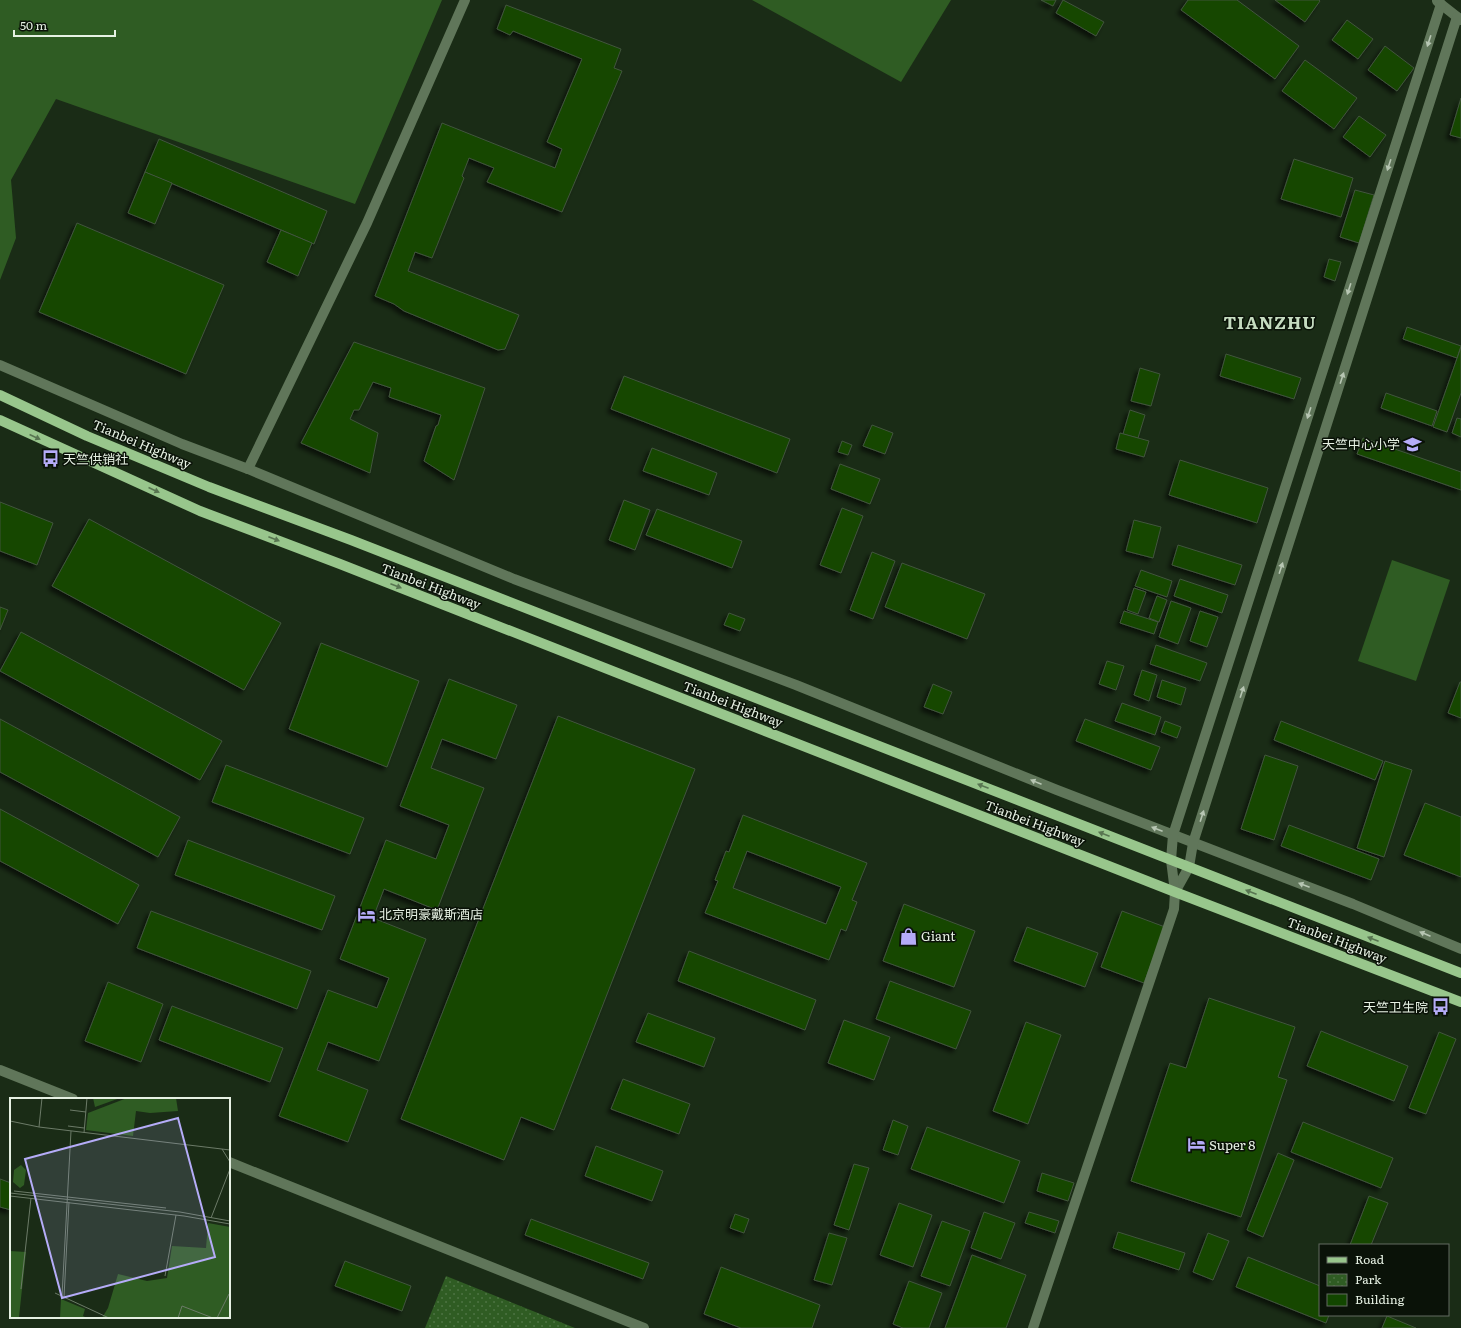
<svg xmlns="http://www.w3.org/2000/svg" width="1461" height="1328" font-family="Literata,'Noto Sans SC',serif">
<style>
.grass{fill:#2f5c23}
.park{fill:url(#park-dots)}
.building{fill:#124600;stroke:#42553d;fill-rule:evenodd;filter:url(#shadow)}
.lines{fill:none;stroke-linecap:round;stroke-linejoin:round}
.minor{stroke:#60765a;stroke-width:10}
.major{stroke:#98c68c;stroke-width:10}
.oneway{fill:#b7c6b3}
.oneway2{fill:#587551}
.labels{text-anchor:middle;stroke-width:3;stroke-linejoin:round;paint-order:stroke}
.street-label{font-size:13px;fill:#e6f1e3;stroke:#0a1208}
.poi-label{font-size:13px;fill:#e6f1e3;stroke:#0a1208;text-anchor:start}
.district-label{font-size:17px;font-weight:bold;letter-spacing:1px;fill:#c5dcc0;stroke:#0a1208}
.inset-road{fill:none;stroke:#6c7b68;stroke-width:1}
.view{fill:#b5acf8;fill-opacity:0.15;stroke:#b5acf8;stroke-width:2}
.inset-edge{fill:none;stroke:#e6f1e3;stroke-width:2}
</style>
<defs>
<pattern id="park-dots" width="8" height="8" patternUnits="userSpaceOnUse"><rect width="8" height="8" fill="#2f5c23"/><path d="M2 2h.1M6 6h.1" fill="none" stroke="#4d7443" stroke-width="1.8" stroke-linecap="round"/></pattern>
<filter id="shadow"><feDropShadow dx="-3.5" dy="3.5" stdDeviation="2" flood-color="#0009"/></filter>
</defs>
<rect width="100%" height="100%" fill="#1a2c16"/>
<g class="grass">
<polygon points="0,0 442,0 355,204 56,99 11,180 16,238 0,280"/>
<polygon points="752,0 951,0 901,82"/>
<polygon points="1392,560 1450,580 1416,681 1358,661"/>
</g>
<polygon class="park" points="446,1276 575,1328 425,1328"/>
<g class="building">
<polygon points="1041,0 1056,0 1053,6"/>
<polygon points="1063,0 1104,22 1096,36 1056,13"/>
<polygon points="1188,0 1237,0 1299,46 1275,79 1181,10"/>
<polygon points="1275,0 1319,0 1320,1 1305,22"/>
<polygon points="506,5 621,49 614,68 622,71 562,212 487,182 494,168 469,158 462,176 464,178 432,258 415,252 408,271 519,315 505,349 498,350 404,311 394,304 375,296 442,123 555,168 562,149 547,142 582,59 513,31 510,35 497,29"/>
<polygon points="1347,20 1373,39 1358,59 1332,40"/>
<polygon points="1385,46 1414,68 1397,91 1368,70"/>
<polygon points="1305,60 1357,98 1334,129 1282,91"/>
<polygon points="1461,98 1461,138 1450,135"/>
<polygon points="1359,116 1386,135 1370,157 1343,137"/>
<polygon points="159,139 327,211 314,244 145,172"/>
<polygon points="1294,159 1353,178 1341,217 1281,199"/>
<polygon points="145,172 172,183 155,224 128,213"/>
<polygon points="1355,190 1374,195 1359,243 1340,237"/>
<polygon points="77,223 224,285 186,374 39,312"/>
<polygon points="281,230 312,243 298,276 267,262"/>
<polygon points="1329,259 1341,262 1335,281 1324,277"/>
<polygon points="1407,327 1461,346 1457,358 1403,339"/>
<polygon points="354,342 485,388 454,480 424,461 436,426 438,425 441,415 389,397 391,388 373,382 359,410 354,410 350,419 378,433 370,473 301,443"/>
<polygon points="1461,347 1461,393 1447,432 1433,427"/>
<polygon points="1226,354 1301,378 1294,399 1220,376"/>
<polygon points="1140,368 1160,374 1151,406 1131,401"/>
<polygon points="624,376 790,439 777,473 611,409"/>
<polygon points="1386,393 1437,411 1432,426 1381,408"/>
<polygon points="1130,410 1145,415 1138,438 1123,434"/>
<polygon points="1457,418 1461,419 1461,437 1452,433"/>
<polygon points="872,425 893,433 885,454 863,446"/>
<polygon points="1120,433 1149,441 1144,457 1116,449"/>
<polygon points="1363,438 1461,472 1461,490 1357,454"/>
<polygon points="842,441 852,445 848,455 838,452"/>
<polygon points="652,448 717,473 709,495 643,471"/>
<polygon points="1180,460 1268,488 1257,523 1169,495"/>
<polygon points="840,464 880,479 870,504 831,489"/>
<polygon points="624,500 650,510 635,550 609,540"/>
<polygon points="0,502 53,523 37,565 0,551"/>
<polygon points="842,508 863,516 841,573 820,565"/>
<polygon points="657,509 742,541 732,568 646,535"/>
<polygon points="89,519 281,623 244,690 52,586"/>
<polygon points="1134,520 1161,527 1153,558 1126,551"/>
<polygon points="1178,545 1242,565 1235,585 1172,565"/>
<polygon points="872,552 895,561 873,619 850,610"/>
<polygon points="902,563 985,594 967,639 885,607"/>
<polygon points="1141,570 1172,581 1167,597 1135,586"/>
<polygon points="1180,579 1228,595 1222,613 1174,596"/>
<polygon points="1134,588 1146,592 1138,614 1127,610"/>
<polygon points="1157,596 1167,600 1159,622 1149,618"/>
<polygon points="1171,601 1191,608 1178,644 1159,637"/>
<polygon points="0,607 8,610 0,630"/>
<polygon points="1124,611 1158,622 1154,634 1120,623"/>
<polygon points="1200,611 1218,617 1207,647 1190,641"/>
<polygon points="729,613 745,619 740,631 724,625"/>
<polygon points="21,632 222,741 200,780 0,671"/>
<polygon points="321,643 419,681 387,767 289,729"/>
<polygon points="1156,645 1207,663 1200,681 1150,664"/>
<polygon points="1107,661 1124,666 1116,690 1099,684"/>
<polygon points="1142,670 1157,675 1149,701 1134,695"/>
<polygon points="449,679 517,705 496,759 442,739 431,768 484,788 437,910 384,889 373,918 426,939 379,1061 328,1042 317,1070 368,1090 348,1142 279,1116 328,990 377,1008 389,978 340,959 386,840 436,859 449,825 400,806"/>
<polygon points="1162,680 1186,688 1181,705 1157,697"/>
<polygon points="1460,682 1461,682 1461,718 1448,713"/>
<polygon points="933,684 952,692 943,714 924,707"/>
<polygon points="1122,703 1161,717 1155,735 1115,721"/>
<polygon points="558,716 695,769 554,1130 521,1117 504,1160 401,1119"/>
<polygon points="0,719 180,817 158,857 0,772"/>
<polygon points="1085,719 1160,747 1151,770 1076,741"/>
<polygon points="1165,721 1181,727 1177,738 1161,732"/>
<polygon points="1281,721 1383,761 1375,780 1274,740"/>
<polygon points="1265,755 1298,766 1274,840 1241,829"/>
<polygon points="1385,761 1412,770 1384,857 1357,848"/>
<polygon points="226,765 364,818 350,854 212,802"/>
<polygon points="1425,803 1461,817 1461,877 1404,855"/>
<polygon points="0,809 139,885 118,924 0,861"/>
<path d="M743,815L867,863L852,900L857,902L846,931L841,929L829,960L705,913L718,881L715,880L726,851L729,852ZM747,851L841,887L826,924L733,888Z"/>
<polygon points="1289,825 1379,859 1371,880 1281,846"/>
<polygon points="188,840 335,896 322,930 175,875"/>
<polygon points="904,904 975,931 954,987 883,961"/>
<polygon points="151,911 311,971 297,1009 137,948"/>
<polygon points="1122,911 1165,927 1144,983 1101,967"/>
<polygon points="1027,927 1098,953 1085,987 1014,961"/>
<polygon points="689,951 816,1000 805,1030 678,981"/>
<polygon points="890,981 971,1011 956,1049 876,1019"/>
<polygon points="108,982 163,1004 141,1062 85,1041"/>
<polygon points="1209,998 1295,1027 1278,1077 1287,1080 1241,1217 1131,1181 1170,1063 1186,1068"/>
<polygon points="172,1006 283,1048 270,1082 159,1040"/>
<polygon points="648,1013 715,1038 704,1067 636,1042"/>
<polygon points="844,1020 890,1037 874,1080 828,1063"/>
<polygon points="1026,1022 1061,1035 1028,1124 993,1111"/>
<polygon points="1321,1031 1408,1066 1394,1101 1307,1066"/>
<polygon points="1439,1032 1456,1039 1426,1114 1409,1108"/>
<polygon points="623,1079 690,1104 679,1134 611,1109"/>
<polygon points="893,1120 908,1126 898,1155 883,1150"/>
<polygon points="1303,1122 1393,1158 1381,1188 1291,1152"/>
<polygon points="927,1127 1020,1161 1004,1203 911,1169"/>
<polygon points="596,1146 663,1171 652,1201 585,1176"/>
<polygon points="1278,1153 1294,1160 1263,1237 1247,1230"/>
<polygon points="854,1164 869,1168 849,1230 834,1225"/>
<polygon points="1042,1173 1074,1183 1068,1201 1037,1191"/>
<polygon points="0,1179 11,1183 11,1210 0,1207"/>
<polygon points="1369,1196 1388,1203 1371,1245 1350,1245"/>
<polygon points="899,1203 932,1215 913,1267 880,1255"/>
<polygon points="984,1212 1015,1223 1001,1259 971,1248"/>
<polygon points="1029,1212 1059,1221 1055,1233 1025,1223"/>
<polygon points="735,1214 749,1219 744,1233 730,1228"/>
<polygon points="531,1219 649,1263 643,1279 525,1235"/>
<polygon points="942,1221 970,1231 950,1286 921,1276"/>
<polygon points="1118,1232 1185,1253 1179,1270 1113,1248"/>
<polygon points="829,1233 847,1238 832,1285 814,1280"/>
<polygon points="1208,1233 1229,1241 1213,1280 1193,1272"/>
<polygon points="972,1255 1026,1275 1006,1328 945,1328"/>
<polygon points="1248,1257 1320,1286 1320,1315 1329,1315 1326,1323 1236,1287"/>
<polygon points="345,1261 411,1286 402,1311 335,1286"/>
<polygon points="721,1267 820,1305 812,1328 741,1328 704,1314"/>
<polygon points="909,1281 942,1293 929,1328 903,1328 893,1324"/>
<polygon points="1387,1316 1416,1328 1382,1328"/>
</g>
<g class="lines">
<g class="minor">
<polyline points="1437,1 1461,20"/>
<polyline points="0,365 182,444 248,469 514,579 796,685 1057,790 1353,904 1461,949"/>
<polyline points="248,469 367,223 465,0"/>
<polyline points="1175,892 1189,867 1193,843 1457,17"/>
<polyline points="0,1070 73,1099"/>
<polyline points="229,1162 644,1328"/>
<polyline points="1033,1328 1174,909 1175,892 1171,860 1173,835 1441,4"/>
</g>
<g class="major">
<polyline points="0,395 87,436 209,487 351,540 1461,973"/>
<polyline points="0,420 200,511 340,564 1175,892 1461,1002"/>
</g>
</g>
<defs><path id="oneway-solid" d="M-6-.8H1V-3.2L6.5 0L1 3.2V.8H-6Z"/></defs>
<g class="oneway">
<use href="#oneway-solid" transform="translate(1429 41) rotate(108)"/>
<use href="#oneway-solid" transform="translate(1389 165) rotate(108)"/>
<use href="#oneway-solid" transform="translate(1349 289) rotate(108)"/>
<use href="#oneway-solid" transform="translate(1342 378) rotate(-72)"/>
<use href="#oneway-solid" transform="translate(1309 413) rotate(108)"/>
<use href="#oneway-solid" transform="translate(1281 568) rotate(-72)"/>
<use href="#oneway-solid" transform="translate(1242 692) rotate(-72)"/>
<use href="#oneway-solid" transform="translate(1036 782) rotate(-158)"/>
<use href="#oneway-solid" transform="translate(1202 816) rotate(-72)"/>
<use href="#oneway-solid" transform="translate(1157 829) rotate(-159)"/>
<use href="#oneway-solid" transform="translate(1304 885) rotate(-159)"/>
<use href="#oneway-solid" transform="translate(1425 934) rotate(-157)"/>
</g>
<g class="oneway2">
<use href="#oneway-solid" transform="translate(35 437) rotate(25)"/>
<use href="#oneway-solid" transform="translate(154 490) rotate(24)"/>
<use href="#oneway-solid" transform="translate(274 539) rotate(21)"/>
<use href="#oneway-solid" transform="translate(396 586) rotate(21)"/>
<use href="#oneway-solid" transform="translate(983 786) rotate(-159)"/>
<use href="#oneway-solid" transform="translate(1104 834) rotate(-159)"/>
<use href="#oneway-solid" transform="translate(1251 892) rotate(-159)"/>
<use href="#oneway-solid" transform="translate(1373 939) rotate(-159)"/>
</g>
<defs>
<symbol id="school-bare" viewBox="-9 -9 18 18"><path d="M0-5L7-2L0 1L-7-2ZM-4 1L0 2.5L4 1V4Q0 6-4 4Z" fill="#b5acf8" stroke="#0a1208" stroke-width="2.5" paint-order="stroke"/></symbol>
<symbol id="bus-bare" viewBox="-9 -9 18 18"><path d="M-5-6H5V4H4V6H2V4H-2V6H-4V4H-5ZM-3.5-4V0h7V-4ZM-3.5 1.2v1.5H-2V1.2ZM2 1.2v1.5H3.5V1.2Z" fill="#b5acf8" stroke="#0a1208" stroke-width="2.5" paint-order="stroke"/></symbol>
<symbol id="hotel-bare" viewBox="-9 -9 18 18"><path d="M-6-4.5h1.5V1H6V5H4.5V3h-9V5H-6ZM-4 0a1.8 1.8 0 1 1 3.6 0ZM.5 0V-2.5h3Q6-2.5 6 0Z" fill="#b5acf8" stroke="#0a1208" stroke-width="2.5" paint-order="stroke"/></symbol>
<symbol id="shop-bare" viewBox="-9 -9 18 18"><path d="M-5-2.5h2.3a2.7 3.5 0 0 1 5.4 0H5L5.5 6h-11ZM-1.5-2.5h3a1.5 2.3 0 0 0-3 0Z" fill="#b5acf8" stroke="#0a1208" stroke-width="2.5" paint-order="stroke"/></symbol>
</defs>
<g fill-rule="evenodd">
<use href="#school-bare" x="1400" y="432" width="25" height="25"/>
<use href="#bus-bare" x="38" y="446" width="25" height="25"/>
<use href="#hotel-bare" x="354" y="902" width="25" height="25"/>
<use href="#shop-bare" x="896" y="924" width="25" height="25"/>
<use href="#bus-bare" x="1428" y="994" width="25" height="25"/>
<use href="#hotel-bare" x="1184" y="1132" width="25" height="25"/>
</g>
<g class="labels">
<g class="street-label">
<text transform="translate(142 444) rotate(23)" y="5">Tianbei Highway</text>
<text transform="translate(431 586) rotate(21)" y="5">Tianbei Highway</text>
<text transform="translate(733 704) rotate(21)" y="5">Tianbei Highway</text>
<text transform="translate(1035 823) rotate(21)" y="5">Tianbei Highway</text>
<text transform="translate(1337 940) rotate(21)" y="5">Tianbei Highway</text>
</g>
<g class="poi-label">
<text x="1400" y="449" text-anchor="end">天竺中心小学</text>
<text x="63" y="464">天竺供销社</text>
<text x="379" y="919">北京明豪戴斯酒店</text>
<text x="921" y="941">Giant</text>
<text x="1428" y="1012" text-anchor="end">天竺卫生院</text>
<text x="1209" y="1150">Super 8</text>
</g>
<g class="district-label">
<text x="1270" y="329">TIANZHU</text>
</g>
</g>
<g transform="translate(10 1098)">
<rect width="220" height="220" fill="#1a2c16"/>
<path d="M83,0H110L85,9ZM11,67L16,72L14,87L10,90L3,84L4,72ZM198,125L220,129V220H92L98,210L108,176L137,183L157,180L162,148L196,150Z" fill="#2f5c23"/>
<path d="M117,0H166L168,13L140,15L126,13L123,38L76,32L78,15ZM0,153L16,154L9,219L16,220H0ZM51,201L75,211L73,218L77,220H50Z" fill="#2f5c23"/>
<path class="inset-road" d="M60,12L76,14M0,23L29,29L220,52M58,28L74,30M29,29L32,0M74,35L77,0M212,51L220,64M4,93L156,110M0,95L170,114L220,123M0,98L174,118L220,126M201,120L220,71M155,178L166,117M11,191L21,100M45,195L99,220M52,198L61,33M54,199L59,104M168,220L172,208L203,220M207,220L219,196"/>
<path class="view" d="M168,20L205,159L52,200L15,61Z"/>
<rect width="220" height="220" class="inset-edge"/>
</g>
<rect x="1319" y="1244" width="130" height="72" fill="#0a1208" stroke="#626b60"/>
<rect x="1327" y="1257" width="20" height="6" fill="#98c68c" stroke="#626b60"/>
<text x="1355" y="1264" font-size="12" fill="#e6f1e3">Road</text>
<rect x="1327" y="1274" width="20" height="12" fill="url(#park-dots)" stroke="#626b60"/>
<text x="1355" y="1284" font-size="12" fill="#e6f1e3">Park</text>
<rect x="1327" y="1294" width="20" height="12" fill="#124600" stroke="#626b60"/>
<text x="1355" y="1304" font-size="12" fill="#e6f1e3">Building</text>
<path d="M14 30v6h101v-6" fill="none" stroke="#e6f1e3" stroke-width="2"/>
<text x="20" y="30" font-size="12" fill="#e6f1e3" stroke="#0a1208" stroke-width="3" paint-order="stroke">50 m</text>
</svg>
